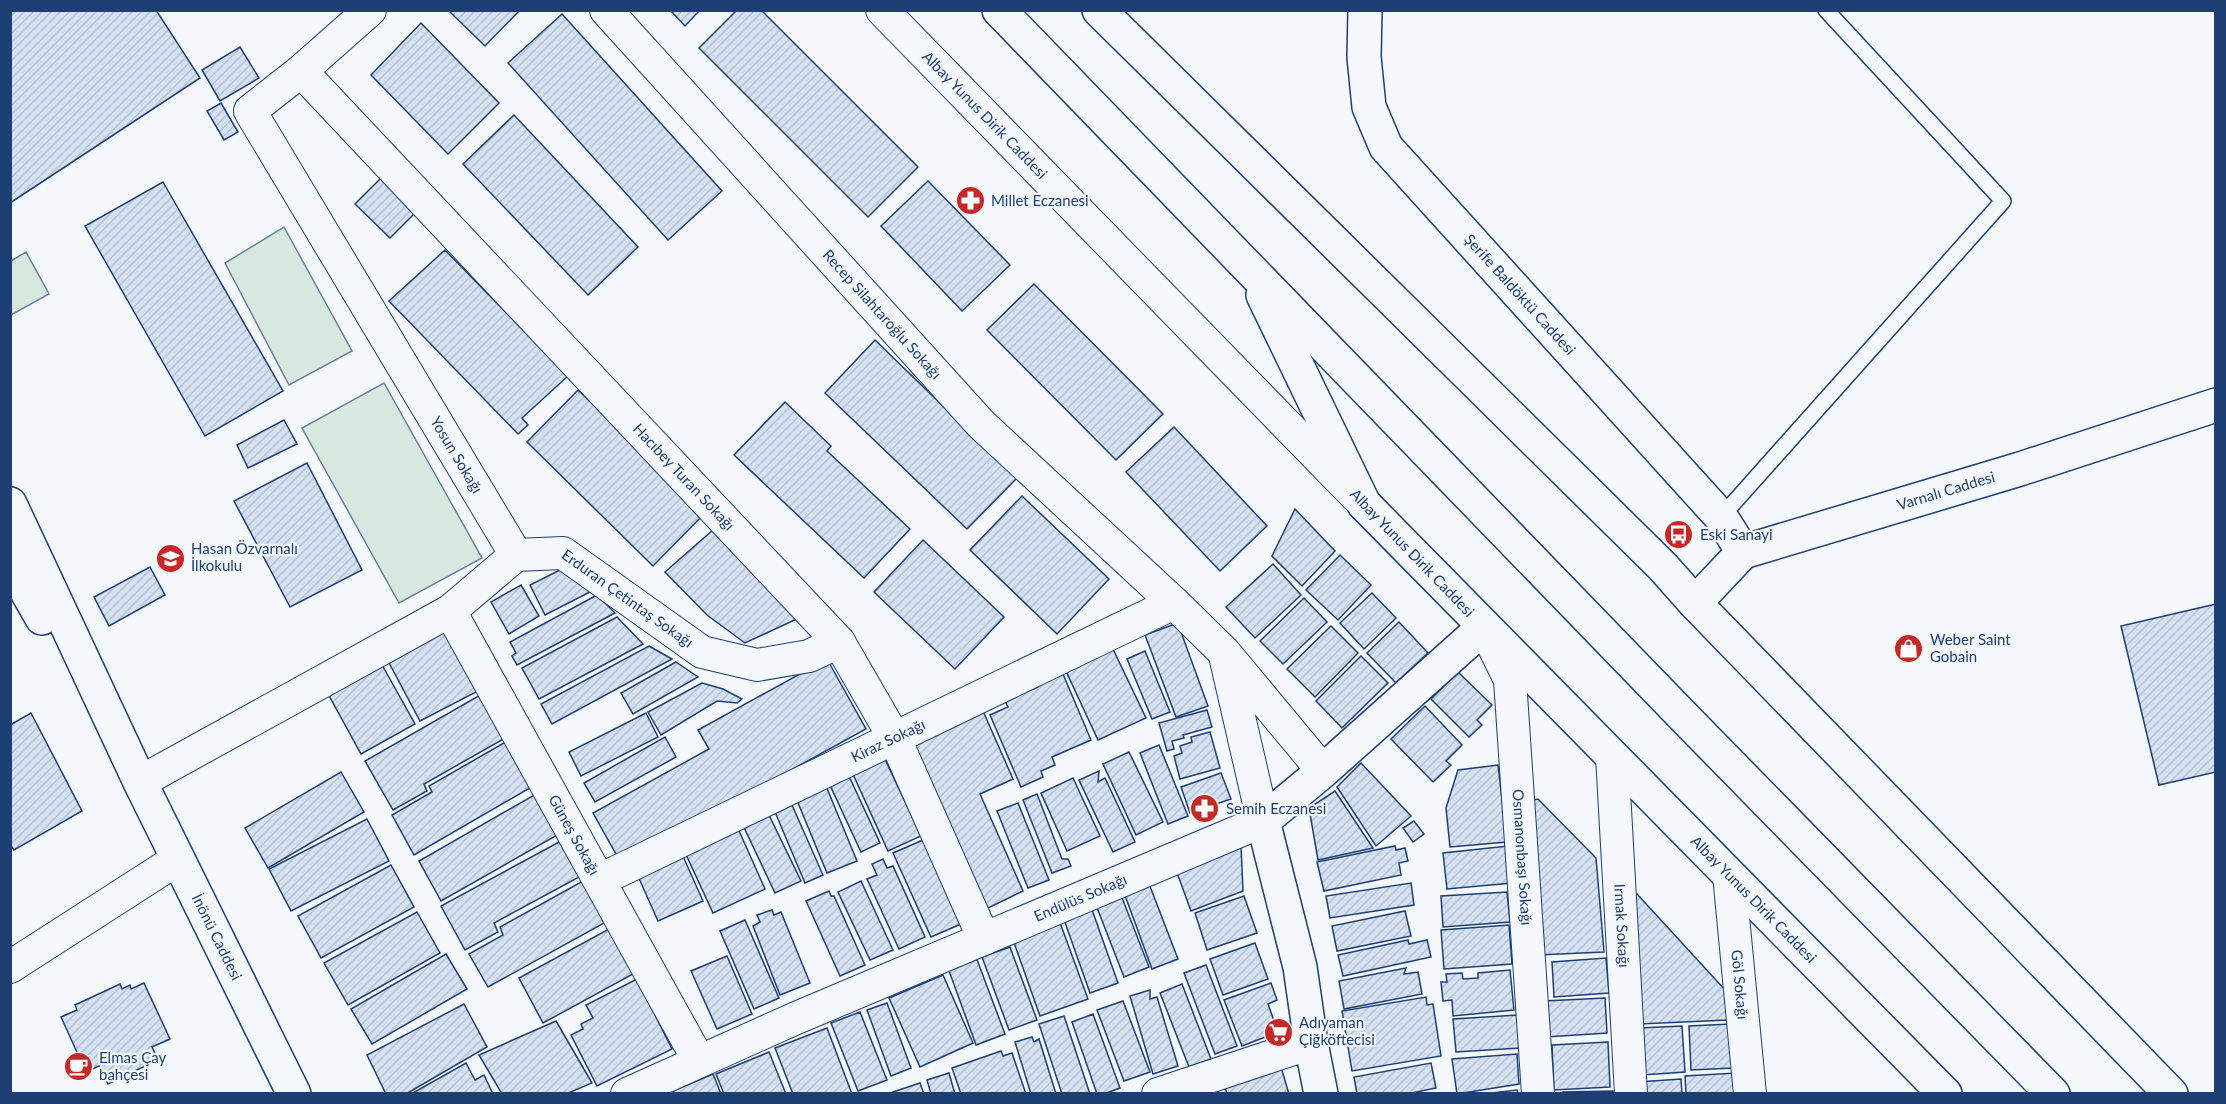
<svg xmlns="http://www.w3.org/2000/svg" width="2226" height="1104" font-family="Lato,sans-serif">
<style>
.green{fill:#d7e8df;stroke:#687fa3;stroke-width:1.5}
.building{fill:url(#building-hatch);stroke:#1d3f73;stroke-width:1.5}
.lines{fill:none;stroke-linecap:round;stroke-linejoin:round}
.service-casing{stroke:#1d3f73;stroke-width:18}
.minor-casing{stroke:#1d3f73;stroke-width:34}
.tertiary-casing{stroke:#1d3f73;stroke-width:36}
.secondary-casing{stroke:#1d3f73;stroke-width:36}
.primary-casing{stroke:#1d3f73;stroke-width:36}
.trunk-casing{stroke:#1d3f73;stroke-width:36}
.service{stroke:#f4f7fb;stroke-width:15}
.minor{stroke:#f4f7fb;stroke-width:32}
.tertiary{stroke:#f4f7fb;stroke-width:33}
.secondary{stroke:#f4f7fb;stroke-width:33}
.primary{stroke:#f4f7fb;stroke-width:33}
.trunk{stroke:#f4f7fb;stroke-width:33}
.labels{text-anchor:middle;stroke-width:4.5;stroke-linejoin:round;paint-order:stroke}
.street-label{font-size:15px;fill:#1d3f73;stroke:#f4f7fb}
.poi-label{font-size:15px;fill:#1d3f73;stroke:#f4f7fb;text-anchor:start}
</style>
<defs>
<pattern id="building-hatch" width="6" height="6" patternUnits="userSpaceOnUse" patternTransform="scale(1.5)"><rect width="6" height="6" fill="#d5e0f0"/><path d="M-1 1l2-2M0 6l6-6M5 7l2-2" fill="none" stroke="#b6c1d1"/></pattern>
</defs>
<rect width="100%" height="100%" fill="#f4f7fb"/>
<g class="green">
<polygon points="284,227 352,351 289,385 225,263"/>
<polygon points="26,252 49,294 11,315 11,261"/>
<polygon points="384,383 482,558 399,603 302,428"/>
</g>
<g class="building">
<polygon points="10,10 156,10 200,78 10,203"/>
<polygon points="448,10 520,10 485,46"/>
<polygon points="670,10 700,10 685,26"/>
<polygon points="737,10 761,10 918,167 868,217 699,48"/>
<polygon points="562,14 722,191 668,240 508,63"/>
<polygon points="421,23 499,103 448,154 371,75"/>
<polygon points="240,47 259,78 220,101 202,70"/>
<polygon points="221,103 238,132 224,140 207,111"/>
<polygon points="514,115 638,247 588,295 463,164"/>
<polygon points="385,174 419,209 390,238 355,204"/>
<polygon points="928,181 1010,265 962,311 881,226"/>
<polygon points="163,182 283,391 205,436 85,226"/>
<polygon points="445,250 568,376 522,418 528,425 518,434 389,301"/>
<polygon points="1034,284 1163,414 1116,460 987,330"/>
<polygon points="875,340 1017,478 967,529 825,393"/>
<polygon points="578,390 705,513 653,566 527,442"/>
<polygon points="785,402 831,446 827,451 910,529 864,578 734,455"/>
<polygon points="284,420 297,444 248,468 237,445"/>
<polygon points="1174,427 1267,526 1220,571 1126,472"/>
<polygon points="307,463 362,570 290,607 234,501"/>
<polygon points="1022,496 1109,579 1057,634 970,550"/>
<polygon points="1295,509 1335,551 1302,586 1272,556"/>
<polygon points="714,529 801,617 745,643 707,615 665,572"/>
<polygon points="923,540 1004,617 955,669 874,592"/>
<polygon points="1340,555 1371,585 1338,620 1306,590"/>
<polygon points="1273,564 1301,595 1255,638 1226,607"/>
<polygon points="568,566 592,591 545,615 530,585"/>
<polygon points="150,567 165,595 109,626 94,597"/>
<polygon points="521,585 539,616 509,634 491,602"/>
<polygon points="1372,593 1396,618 1364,649 1340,623"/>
<polygon points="597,595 615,613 517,665 512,656 516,653 510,642"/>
<polygon points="1304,598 1327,622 1283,664 1260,641"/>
<polygon points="2216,604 2216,772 2159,785 2121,626"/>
<polygon points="617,617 643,644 539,699 522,668"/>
<polygon points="1399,622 1428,653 1396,683 1367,653"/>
<polygon points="1175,624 1181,632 1208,706 1176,717 1145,635"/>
<polygon points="1331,626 1358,653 1315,697 1287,669"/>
<polygon points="446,629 478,691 420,721 387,659"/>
<polygon points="649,646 672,659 552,724 541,704"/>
<polygon points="1112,647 1146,718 1098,740 1065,669"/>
<polygon points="1145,651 1170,712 1152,719 1127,659"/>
<polygon points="1361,656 1388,683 1342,728 1316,701"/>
<polygon points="827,659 866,729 621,863 593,813 709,749 698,730"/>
<polygon points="676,662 698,677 633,714 621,693"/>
<polygon points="381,663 415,724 361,754 327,692"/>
<polygon points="1060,667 1091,740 1052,757 1055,765 1041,771 1043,777 1021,787 990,715 1008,707 1005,701 1038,687 1034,678"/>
<polygon points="1458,672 1492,705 1477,720 1482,725 1469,737 1431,699"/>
<polygon points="702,683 723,689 742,699 737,703 717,701 661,735 648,712"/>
<polygon points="482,694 507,737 424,784 427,791 393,810 365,761"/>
<polygon points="1425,706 1462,745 1446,761 1451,765 1433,782 1391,739"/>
<polygon points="1207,710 1212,727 1183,735 1184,738 1172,741 1174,749 1167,751 1159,723"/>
<polygon points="983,711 1013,779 980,794 1023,891 984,910 910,743"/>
<polygon points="31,713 82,811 14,850 10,844 10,725"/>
<polygon points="646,713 658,737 581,776 569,752"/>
<polygon points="1210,732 1220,768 1180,779 1174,756 1182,753 1180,746 1192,742 1191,737"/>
<polygon points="665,737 676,757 595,802 584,783"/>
<polygon points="509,740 535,785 414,855 392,815 432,792 429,786"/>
<polygon points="1159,745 1188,816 1168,824 1140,753"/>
<polygon points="1129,752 1163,822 1136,835 1103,764"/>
<polygon points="884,757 921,836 888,851 852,772"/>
<polygon points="1361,763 1411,816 1376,846 1337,787"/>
<polygon points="1498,765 1507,842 1450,847 1446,808 1458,770"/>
<polygon points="1099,771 1098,782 1105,778 1135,842 1113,852 1079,780"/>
<polygon points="341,772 364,812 268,868 245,828"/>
<polygon points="1221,773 1231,799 1190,813 1181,787"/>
<polygon points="848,774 880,843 861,852 829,783"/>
<polygon points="1073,778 1100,836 1067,851 1041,793"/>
<polygon points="826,786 857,861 827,873 796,798"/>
<polygon points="1335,791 1373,848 1318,860 1309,808"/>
<polygon points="536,794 559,834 441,901 419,861"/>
<polygon points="1037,794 1062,859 1068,859 1071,866 1052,873 1023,800"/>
<polygon points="1538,799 1596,858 1604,952 1538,955 1527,801"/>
<polygon points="1018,803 1049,880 1028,888 997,811"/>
<polygon points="792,805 823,875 805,883 775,812"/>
<polygon points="766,809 801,881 775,893 741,821"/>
<polygon points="367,819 389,861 291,911 269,869"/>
<polygon points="1414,821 1424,834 1413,842 1403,828"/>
<polygon points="736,824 765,889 713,913 683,848"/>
<polygon points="923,840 961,924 931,937 893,853"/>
<polygon points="561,841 581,876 494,923 498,932 465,950 441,906"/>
<polygon points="1241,846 1243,891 1191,911 1176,870"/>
<polygon points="1395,846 1396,850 1405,848 1408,861 1399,863 1401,875 1324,891 1317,862"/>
<polygon points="1508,846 1512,883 1447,889 1443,853"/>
<polygon points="682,854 703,901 658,921 637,874"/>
<polygon points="883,859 887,868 893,866 925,937 899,949 867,879 877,875 872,864"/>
<polygon points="391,865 414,907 321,958 298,916"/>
<polygon points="583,881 606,922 488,987 469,954 503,935 500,927"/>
<polygon points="861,881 893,950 870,960 838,892"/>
<polygon points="1148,881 1178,959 1152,969 1123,890"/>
<polygon points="1411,883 1414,905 1330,918 1326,896"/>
<polygon points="1119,890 1149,967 1124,977 1094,900"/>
<polygon points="829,891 831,896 834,896 865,965 840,976 806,901"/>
<polygon points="1507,892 1510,922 1443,927 1441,896"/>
<polygon points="1637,894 1727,992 1728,1020 1639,1024 1631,896"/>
<polygon points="1244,896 1257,933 1207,950 1195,913"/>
<polygon points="1090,904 1118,983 1090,993 1062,914"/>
<polygon points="772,910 774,915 781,912 810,983 780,995 753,926 760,922 757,915"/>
<polygon points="1405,911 1411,936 1337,951 1332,926"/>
<polygon points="417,912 440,953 348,1005 324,963"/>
<polygon points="745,920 779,998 754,1009 720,931"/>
<polygon points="1059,920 1088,999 1040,1016 1012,937"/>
<polygon points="1509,925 1512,964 1444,969 1441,930"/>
<polygon points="609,929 633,974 543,1023 519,978"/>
<polygon points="1408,940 1409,944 1427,940 1431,957 1343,976 1338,955"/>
<polygon points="1255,943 1268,979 1223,995 1210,959"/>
<polygon points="1010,947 1037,1020 1009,1030 982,957"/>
<polygon points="446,954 467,989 372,1044 351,1009"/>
<polygon points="727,956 752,1014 717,1029 691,971"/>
<polygon points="976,957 1005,1034 976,1045 948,968"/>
<polygon points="1606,958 1609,993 1554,997 1552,962"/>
<polygon points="1206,965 1237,1046 1215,1054 1184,973"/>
<polygon points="1406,968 1404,974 1418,972 1422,994 1344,1009 1339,981"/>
<polygon points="1510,970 1514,1010 1453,1016 1452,1000 1443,1001 1441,982 1447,982 1446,974 1462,973 1463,979 1478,978 1478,973"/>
<polygon points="943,975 973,1043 920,1067 889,998"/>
<polygon points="637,979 672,1049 597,1086 571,1035 583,1029 581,1024 593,1018 586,1005"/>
<polygon points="144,983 170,1039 152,1047 158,1060 108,1084 99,1066 86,1072 61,1017 77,1010 75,1005 120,984 122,989 130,985 131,989"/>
<polygon points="1271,983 1277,1000 1268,1004 1278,1032 1242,1046 1224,1000"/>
<polygon points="1182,984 1211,1059 1189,1067 1160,993"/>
<polygon points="1150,990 1150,999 1157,997 1178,1066 1153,1074 1130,996"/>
<polygon points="1426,997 1427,1005 1433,1004 1441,1056 1352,1071 1342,1011"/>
<polygon points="1605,998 1607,1033 1546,1037 1544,1001"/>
<polygon points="1123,1001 1150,1072 1124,1081 1097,1010"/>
<polygon points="887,1003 911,1068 891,1076 867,1010"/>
<polygon points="464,1004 487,1047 406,1094 386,1094 367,1055"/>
<polygon points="860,1012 887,1080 858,1091 831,1023"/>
<polygon points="1093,1014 1120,1088 1104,1094 1097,1094 1072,1022"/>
<polygon points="1518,1015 1520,1048 1456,1052 1453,1019"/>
<polygon points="1064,1016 1090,1094 1062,1094 1039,1024"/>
<polygon points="556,1021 592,1083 566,1094 502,1094 479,1055"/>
<polygon points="1731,1024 1733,1068 1691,1070 1689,1026"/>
<polygon points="1682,1026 1685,1072 1642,1075 1639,1028"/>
<polygon points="827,1028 852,1094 793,1094 775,1048"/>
<polygon points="1032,1037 1034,1042 1039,1039 1056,1094 1031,1094 1015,1042"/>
<polygon points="1608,1042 1610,1087 1554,1090 1552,1045"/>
<polygon points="1001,1051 1003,1056 1012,1053 1026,1094 961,1094 952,1068"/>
<polygon points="769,1052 786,1094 724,1094 716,1074"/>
<polygon points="1517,1054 1519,1084 1457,1094 1452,1059"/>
<polygon points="466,1063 475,1080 484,1075 493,1094 411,1094"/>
<polygon points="1431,1063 1436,1088 1407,1094 1357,1094 1354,1077"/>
<polygon points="1281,1067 1289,1094 1227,1094 1224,1084"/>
<polygon points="949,1073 955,1094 931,1094 927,1080"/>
<polygon points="1736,1073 1737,1094 1686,1094 1685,1076"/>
<polygon points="713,1074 721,1094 666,1094"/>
<polygon points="1681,1079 1682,1094 1639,1094 1638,1082"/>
<polygon points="920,1083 924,1094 894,1094 893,1092"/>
<polygon points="1517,1090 1518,1094 1482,1094"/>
<polygon points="1613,1091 1613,1094 1563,1094 1563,1092"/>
</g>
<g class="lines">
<defs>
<polyline id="service" points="1721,517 2003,201 1826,10"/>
<g id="minor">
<path id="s1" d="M370,10L301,71L250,111L516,555"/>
<path id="s2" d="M606,10L981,424L1174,603L1225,653L1323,771"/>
<path id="s3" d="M882,10L1357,497"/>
<path id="s4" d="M301,71L839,642L895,739L984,939"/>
<path id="s5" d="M516,555L563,553L702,652L757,665L809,656L839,642"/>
<path id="s6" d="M450,611L699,1061"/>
<path id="s7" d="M1487,633L1510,680L1538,1094"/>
<path id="s8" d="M1612,756L1631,1094"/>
<polyline points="140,782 450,611 516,555"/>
<path id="s9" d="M1729,875L1750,1094"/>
<path id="s10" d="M600,880L1174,603"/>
<polyline points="10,967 178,859"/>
<path id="s11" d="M627,1094L794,1019L1263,821L1226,660"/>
<polyline points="1158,1094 1311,1043"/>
</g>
<polyline id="tertiary" points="1321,1094 1311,1043 1300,967 1263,821 1323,771 1484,627"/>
<g id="secondary">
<path id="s12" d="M1365,10L1364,57L1369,107L1386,147L1721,517L1743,552"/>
<path id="s13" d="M10,504L140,782L294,1094"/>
<polyline points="10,562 42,618"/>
<path id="s14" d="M1695,603L1743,552L2020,469L2216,405"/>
</g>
<g id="primary">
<path id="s15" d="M1364,504L1945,1094"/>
</g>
<g id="trunk">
<polyline points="999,10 1682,715 2053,1094"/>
<polyline points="1099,10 1663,567 1695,603 2171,1094"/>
<polyline points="1263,295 1364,504"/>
</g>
</defs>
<use href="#service" class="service-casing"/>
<use href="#minor" class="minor-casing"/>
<use href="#tertiary" class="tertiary-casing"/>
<use href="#secondary" class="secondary-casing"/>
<use href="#primary" class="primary-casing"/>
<use href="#trunk" class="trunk-casing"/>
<use href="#service" class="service"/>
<use href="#minor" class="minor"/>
<use href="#tertiary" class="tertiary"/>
<use href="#secondary" class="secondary"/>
<use href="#primary" class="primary"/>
<use href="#trunk" class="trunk"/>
</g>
<defs>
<symbol id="pharmacy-disc" viewBox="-11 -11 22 22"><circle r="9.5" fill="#c62828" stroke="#f4f7fb"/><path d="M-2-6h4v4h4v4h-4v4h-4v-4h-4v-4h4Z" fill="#fff"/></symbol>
<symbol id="bus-disc" viewBox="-11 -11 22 22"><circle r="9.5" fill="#c62828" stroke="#f4f7fb"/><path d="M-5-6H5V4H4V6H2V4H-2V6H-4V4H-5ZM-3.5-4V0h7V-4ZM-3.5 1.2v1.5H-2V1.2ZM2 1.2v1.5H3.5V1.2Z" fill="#fff"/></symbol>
<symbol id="school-disc" viewBox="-11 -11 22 22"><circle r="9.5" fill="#c62828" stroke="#f4f7fb"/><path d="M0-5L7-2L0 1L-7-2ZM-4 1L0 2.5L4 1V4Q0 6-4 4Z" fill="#fff"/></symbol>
<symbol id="shop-disc" viewBox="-11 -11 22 22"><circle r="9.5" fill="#c62828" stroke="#f4f7fb"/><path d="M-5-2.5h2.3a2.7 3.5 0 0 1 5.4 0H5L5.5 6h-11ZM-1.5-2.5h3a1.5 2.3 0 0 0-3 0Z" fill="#fff"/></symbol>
<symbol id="supermarket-disc" viewBox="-11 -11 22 22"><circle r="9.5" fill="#c62828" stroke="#f4f7fb"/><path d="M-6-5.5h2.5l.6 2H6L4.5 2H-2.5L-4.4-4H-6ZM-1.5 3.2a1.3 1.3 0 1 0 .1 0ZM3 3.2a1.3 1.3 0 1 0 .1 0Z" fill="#fff"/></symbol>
<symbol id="cafe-disc" viewBox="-11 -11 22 22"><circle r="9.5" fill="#c62828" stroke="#f4f7fb"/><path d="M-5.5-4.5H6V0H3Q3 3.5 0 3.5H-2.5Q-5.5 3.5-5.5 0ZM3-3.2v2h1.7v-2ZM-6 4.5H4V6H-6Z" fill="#fff"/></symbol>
</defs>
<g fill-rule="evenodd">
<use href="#pharmacy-disc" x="954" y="184" width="33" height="33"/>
<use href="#bus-disc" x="1662" y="518" width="33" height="33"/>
<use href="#school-disc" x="154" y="542" width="33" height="33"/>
<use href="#shop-disc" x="1892" y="632" width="33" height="33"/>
<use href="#pharmacy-disc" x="1188" y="792" width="33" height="33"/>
<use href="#supermarket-disc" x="1262" y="1016" width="33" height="33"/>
<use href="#cafe-disc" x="62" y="1050" width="33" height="33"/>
</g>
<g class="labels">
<g class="street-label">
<text dy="5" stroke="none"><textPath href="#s3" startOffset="147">Albay Yunus Dirik Caddesi</textPath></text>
<text dy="5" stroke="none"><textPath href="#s12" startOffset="340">Şerife Baldöktü Caddesi</textPath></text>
<text dy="5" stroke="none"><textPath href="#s2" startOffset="411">Recep Silahtaroğlu Sokağı</textPath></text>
<text dy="5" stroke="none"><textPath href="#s1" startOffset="558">Yosun Sokağı</textPath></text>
<text dy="5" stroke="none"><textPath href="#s4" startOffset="558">Hacıbey Turan Sokağı</textPath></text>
<text dy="5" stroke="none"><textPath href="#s14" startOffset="282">Varnalı Caddesi</textPath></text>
<text transform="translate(1412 553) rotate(46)" y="5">Albay Yunus Dirik Caddesi</text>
<text dy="5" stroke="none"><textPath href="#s5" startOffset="126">Erduran Çetintaş Sokağı</textPath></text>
<text dy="5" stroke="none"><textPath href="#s10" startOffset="320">Kiraz Sokağı</textPath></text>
<text dy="5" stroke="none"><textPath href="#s6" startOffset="256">Güneş Sokağı</textPath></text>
<text dy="5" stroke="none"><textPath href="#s7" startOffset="230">Osmanonbaşı Sokağı</textPath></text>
<text dy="5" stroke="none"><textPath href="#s11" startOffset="494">Endülüs Sokağı</textPath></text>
<text dy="5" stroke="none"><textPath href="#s15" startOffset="555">Albay Yunus Dirik Caddesi</textPath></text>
<text dy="5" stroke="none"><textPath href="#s8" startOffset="170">Irmak Sokağı</textPath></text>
<text dy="5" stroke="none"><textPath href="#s13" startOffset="480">İnönü Caddesi</textPath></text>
<text dy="5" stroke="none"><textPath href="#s9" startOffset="110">Göl Sokağı</textPath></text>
</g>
<g class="poi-label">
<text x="991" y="206">Millet Eczanesi</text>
<text x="1700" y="540">Eski Sanayi</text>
<text x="191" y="554">Hasan Özvarnalı<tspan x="191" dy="17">İlkokulu</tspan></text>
<text x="1930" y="645">Weber Saint<tspan x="1930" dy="17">Gobain</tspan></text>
<text x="1226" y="814">Semih Eczanesi</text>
<text x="1299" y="1028">Adıyaman<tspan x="1299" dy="17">Çiğköftecisi</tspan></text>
<text x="99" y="1063">Elmas Çay<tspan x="99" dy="17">bahçesi</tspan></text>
</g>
</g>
<rect width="2226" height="1104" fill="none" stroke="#1d3f73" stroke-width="24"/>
</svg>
